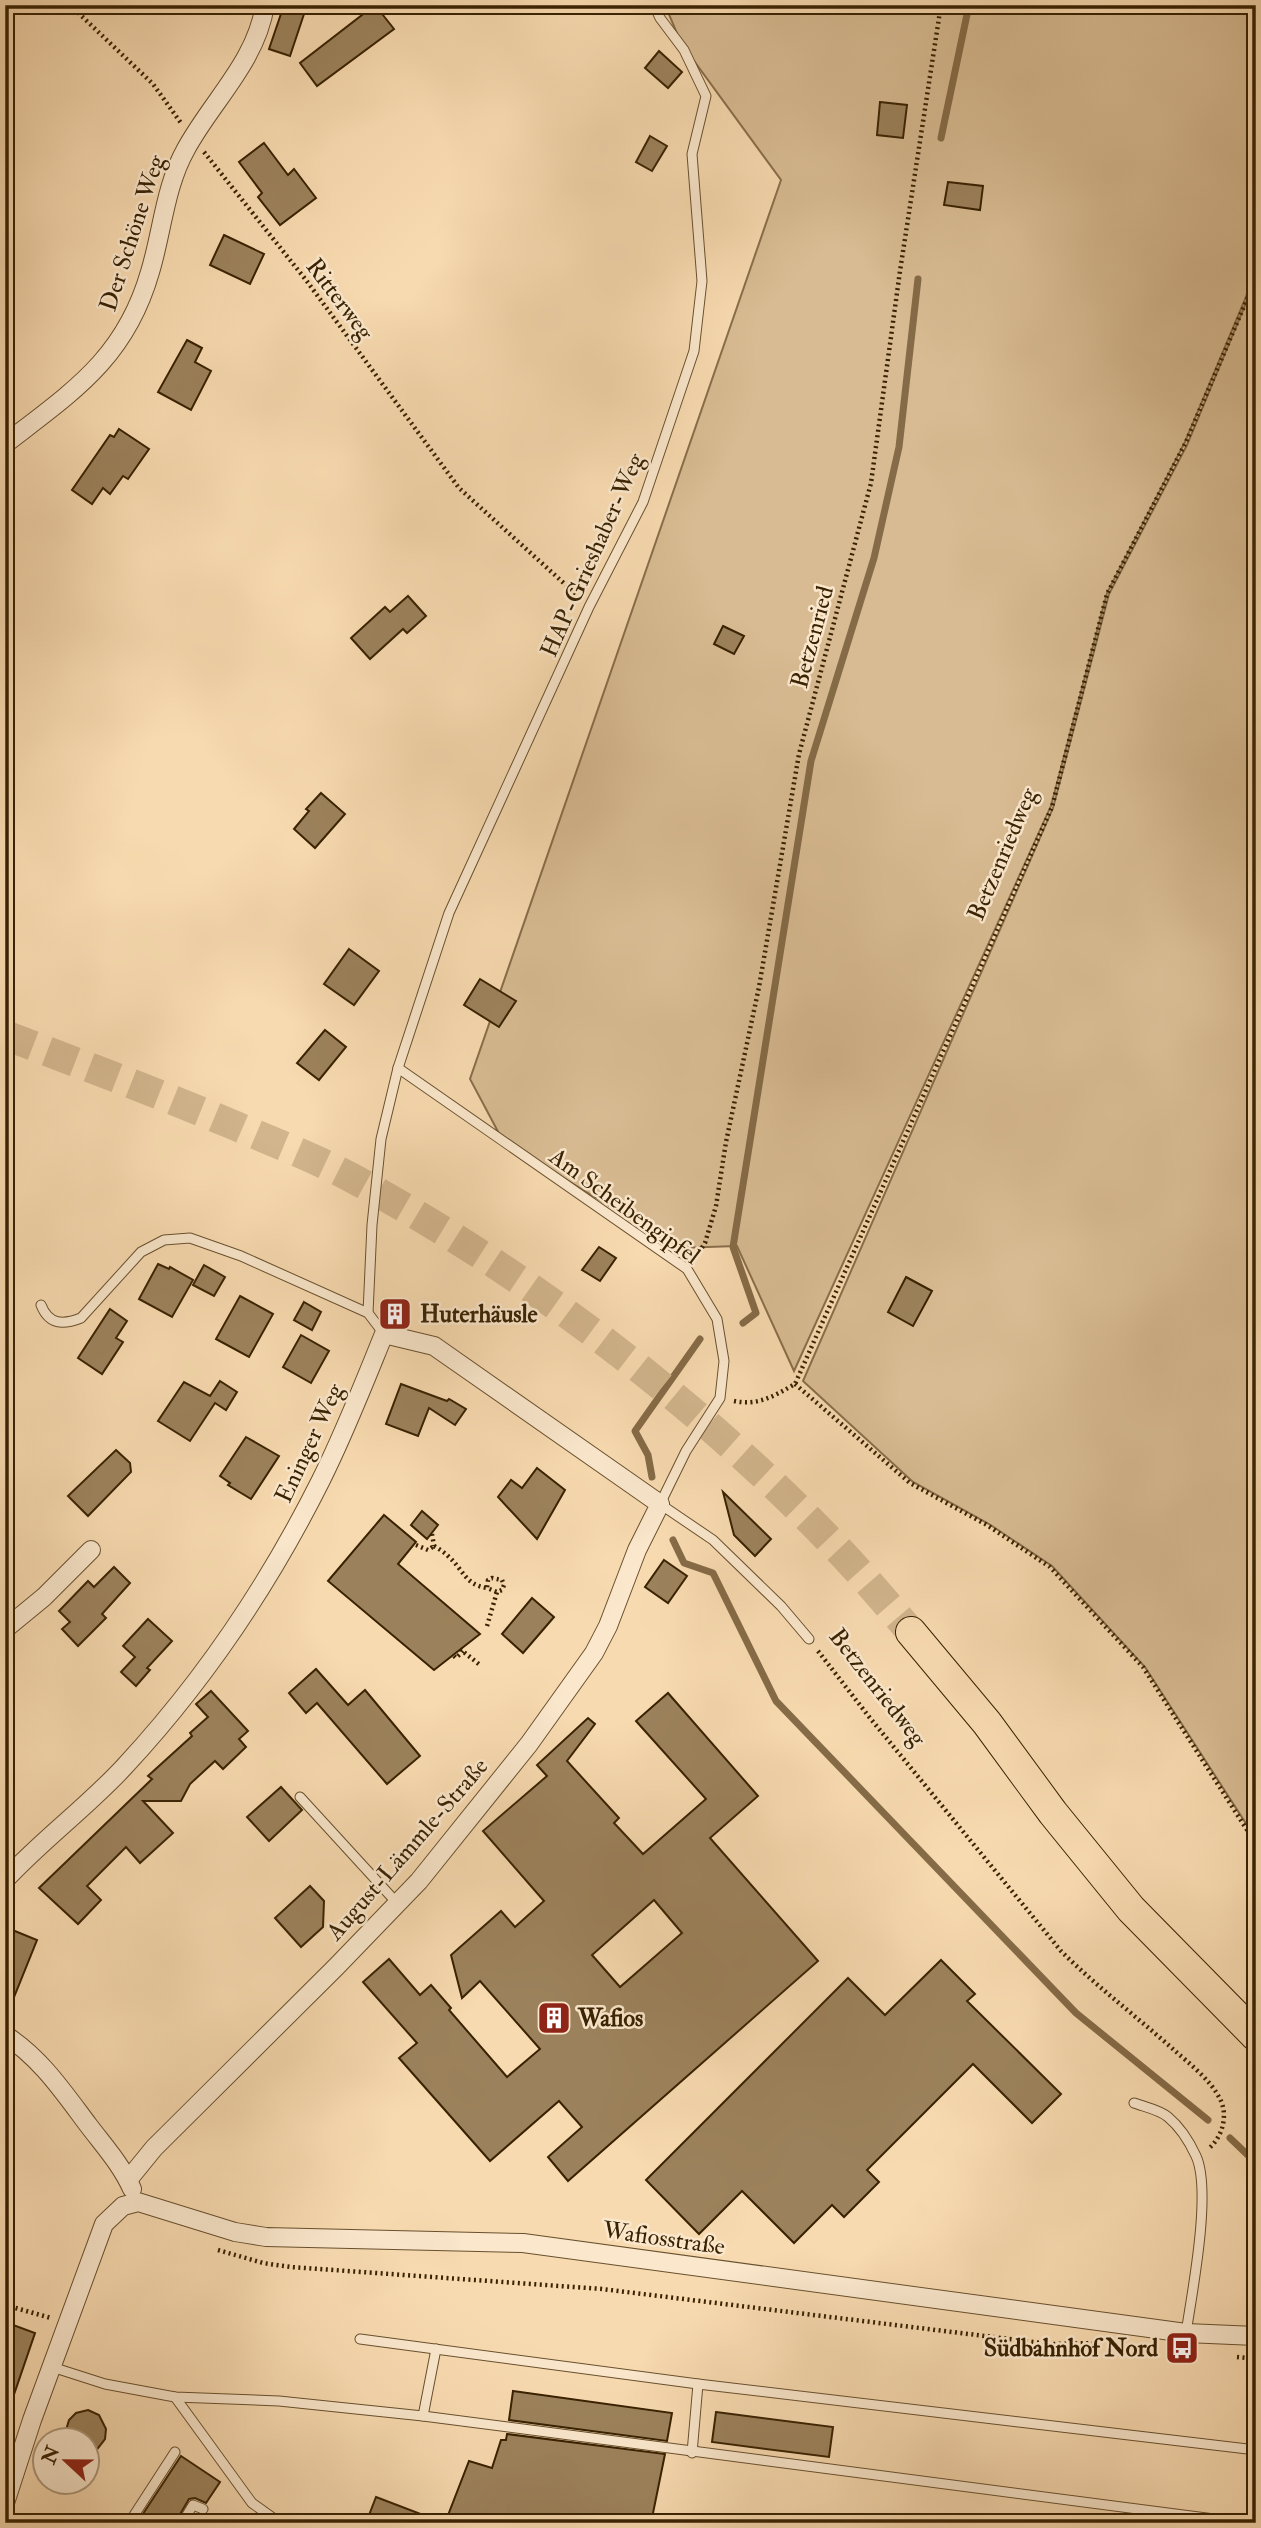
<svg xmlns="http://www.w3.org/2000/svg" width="1261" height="2528" font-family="'IM FELL Double Pica',serif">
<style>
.green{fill:#d8bb92;stroke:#886e4a;stroke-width:2}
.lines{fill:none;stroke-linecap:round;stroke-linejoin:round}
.stream{stroke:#856b47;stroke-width:7}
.building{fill:#9c825c;stroke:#392202;stroke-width:2;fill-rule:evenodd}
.primary-tunnel{stroke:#d2b58d;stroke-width:30;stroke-dasharray:30 15;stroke-linecap:butt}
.service-casing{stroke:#69502e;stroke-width:11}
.minor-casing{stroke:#69502e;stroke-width:20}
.primary-casing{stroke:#392202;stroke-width:32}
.path{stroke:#392202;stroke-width:4.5;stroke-dasharray:2 3.5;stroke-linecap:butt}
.service{stroke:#fae7cc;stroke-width:9}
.minor{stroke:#fae7cc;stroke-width:18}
.primary{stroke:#f8dab0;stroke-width:30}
.labels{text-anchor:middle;stroke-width:5;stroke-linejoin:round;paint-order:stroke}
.street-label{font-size:24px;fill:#392202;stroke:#fae7cc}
.poi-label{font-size:24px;font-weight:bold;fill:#392202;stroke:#fae7cc;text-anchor:start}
</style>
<rect width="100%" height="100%" fill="#f8dab0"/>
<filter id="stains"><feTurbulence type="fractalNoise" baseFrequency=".00286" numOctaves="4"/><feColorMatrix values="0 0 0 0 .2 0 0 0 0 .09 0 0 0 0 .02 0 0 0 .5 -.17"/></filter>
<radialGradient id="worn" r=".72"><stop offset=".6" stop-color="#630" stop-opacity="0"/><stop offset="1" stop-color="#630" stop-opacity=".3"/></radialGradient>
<g class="green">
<polygon points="665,5 1256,5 1256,256 1246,297 1185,442 1107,593 1051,806 794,1371 737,1246 678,1248 503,1141 470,1079 781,180 681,43"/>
<polygon points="1256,266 1256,1839 1145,1667 1052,1566 989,1524 913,1482 803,1381 1053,808 1109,594 1187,445 1248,298"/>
</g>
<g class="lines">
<g class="stream">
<polyline points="941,138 969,5"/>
<polyline points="743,1323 756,1313 733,1247 811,761 874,558 899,447 918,279"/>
<polyline points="652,1477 648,1455 635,1431 700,1339"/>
<polyline points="673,1540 684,1563 713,1573 776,1701 1076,2013 1208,2120"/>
<polyline points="1230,2138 1256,2163"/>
</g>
</g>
<g class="building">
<polygon points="284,5 307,5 290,56 269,49"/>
<polygon points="375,5 394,29 317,86 300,63"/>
<polygon points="659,51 682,72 668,88 645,68"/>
<polygon points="880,102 907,105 903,138 877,135"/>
<polygon points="650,136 667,146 652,171 636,162"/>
<polygon points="264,143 288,175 294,169 316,198 280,225 258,197 262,193 239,162"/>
<polygon points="948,182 983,186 980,210 944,205"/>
<polygon points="224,235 264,254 250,284 210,265"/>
<polygon points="187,340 202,348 195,362 211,371 191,410 158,392"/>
<polygon points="119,429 149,449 128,479 123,476 110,494 103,488 92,504 72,490 110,435 114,437"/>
<polygon points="408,596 426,616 407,633 403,629 370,659 351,638 385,607 390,612"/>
<polygon points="723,626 744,636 734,654 714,644"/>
<polygon points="321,793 345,814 315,848 294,829 309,811 306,809"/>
<polygon points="349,949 379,971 354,1005 324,984"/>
<polygon points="480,979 516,1001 499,1027 464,1005"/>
<polygon points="325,1030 346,1047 319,1080 297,1063"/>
<polygon points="599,1247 616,1258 600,1281 582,1270"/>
<polygon points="158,1264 169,1269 170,1267 193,1280 172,1317 139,1299"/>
<polygon points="204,1265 225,1277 214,1296 193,1285"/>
<polygon points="906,1277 932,1291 913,1326 888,1312"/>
<polygon points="240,1296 273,1314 249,1357 216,1339"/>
<polygon points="304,1302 321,1312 312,1330 294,1320"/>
<polygon points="110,1309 127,1321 116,1338 123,1342 102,1374 78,1358"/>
<polygon points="301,1335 329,1351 311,1383 283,1367"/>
<polygon points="220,1381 237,1392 226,1410 215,1403 190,1441 158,1421 184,1382 210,1396"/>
<polygon points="401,1384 447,1401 449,1399 466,1409 455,1425 429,1408 418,1436 386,1424"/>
<polygon points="246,1437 279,1456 251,1499 228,1485 230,1483 220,1476"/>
<polygon points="116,1450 130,1463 131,1472 88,1516 68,1496"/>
<polygon points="537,1468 565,1490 537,1539 498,1497 511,1480 522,1488"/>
<polygon points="723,1492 771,1539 755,1556 734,1535"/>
<polygon points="422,1511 438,1525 427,1539 411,1525"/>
<polygon points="384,1515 416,1542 398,1564 480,1634 434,1670 328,1581"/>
<polygon points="664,1560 687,1576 668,1603 645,1587"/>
<polygon points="114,1567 130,1583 102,1614 106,1618 78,1646 62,1629 70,1622 59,1611 88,1581 94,1587"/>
<polygon points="532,1598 554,1617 523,1653 502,1634"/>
<polygon points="148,1619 172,1641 147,1668 150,1670 136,1686 121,1672 135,1657 123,1646"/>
<polygon points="316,1669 348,1705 365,1690 420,1756 387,1784 317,1703 306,1713 289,1693"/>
<polygon points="211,1691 248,1731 239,1739 246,1747 223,1769 215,1761 190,1784 181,1801 143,1801 173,1833 140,1863 126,1847 87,1886 101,1900 78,1924 39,1888 152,1779 148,1776 192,1736 190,1733 208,1717 196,1704"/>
<path d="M668,1693L758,1796L710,1838L818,1961L568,2181L548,2157L582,2127L559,2101L490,2161L399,2058L417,2043L363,1982L389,1959L420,1995L431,1985L451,2008L449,2010L507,2077L540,2049L480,1981L462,1998L451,1955L501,1911L515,1927L544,1901L483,1831L547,1776L537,1765L588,1718L595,1724L567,1761L619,1818L614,1823L643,1854L706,1799L636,1721ZM654,1900L682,1933L620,1987L592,1955Z"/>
<polygon points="281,1787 302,1810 269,1841 247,1817"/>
<polygon points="310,1886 324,1901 323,1927 301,1947 275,1918"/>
<polygon points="5,1927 37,1940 6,2017 5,2017"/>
<polygon points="941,1960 975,1994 967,2001 1061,2094 1032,2123 973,2064 867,2170 879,2182 844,2217 832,2205 794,2243 742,2191 699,2234 646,2180 848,1978 885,2015"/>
<polygon points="5,2322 35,2333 8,2412 5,2411"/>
<polygon points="513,2391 672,2413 667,2441 509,2420"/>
<polygon points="88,2410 99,2415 106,2429 105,2439 88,2461 88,2440 68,2440 66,2430 69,2420 76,2413"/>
<polygon points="716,2412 833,2427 829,2457 712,2442"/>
<polygon points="507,2434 665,2454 651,2523 535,2523 514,2516 513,2523 445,2523 469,2461 492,2468 501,2440 506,2440"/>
<polygon points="181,2456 220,2482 206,2503 195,2498 189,2499 175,2523 137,2523"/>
<polygon points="376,2497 439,2521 438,2523 366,2523"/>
</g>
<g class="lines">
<path class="primary-tunnel" d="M5,1035C83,1065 160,1094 236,1126C275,1143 315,1158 352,1178C524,1271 700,1404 834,1545C861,1573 886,1603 911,1632"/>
<defs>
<g id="service">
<polyline points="398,1068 687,1269 717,1319 724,1361 720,1398 686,1451 660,1504 713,1540 781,1606 809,1639"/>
<path d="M41,1305C49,1325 63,1325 81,1318L141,1252L164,1240L190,1238L241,1256L368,1313L384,1334"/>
<polyline points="368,1313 372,1225 381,1139 398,1068 449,913 589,607 643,502 694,351 702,281 692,154 706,96 684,50 660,18 654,5"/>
<polyline points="300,1797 397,1903"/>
<path d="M1134,2103C1145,2107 1160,2110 1168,2117C1180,2127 1190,2143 1196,2156C1212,2191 1192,2293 1186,2333"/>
<polyline points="360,2339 698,2384 1256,2450"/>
<polyline points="52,2367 105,2384 175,2397 279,2401 423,2416 1245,2523"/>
<polyline points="175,2397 252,2503 280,2523"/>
<polyline points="423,2416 436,2349"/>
<polyline points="692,2453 698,2384"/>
<polyline points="129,2523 175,2452"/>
<polyline points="182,2523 193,2505 203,2509"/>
</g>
<g id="minor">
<path d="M5,444C72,392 125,359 150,272C162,233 165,186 186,149C212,101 256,62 265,5"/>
<polyline points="5,1629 44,1597 91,1550"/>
<path d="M5,1880C42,1840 87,1807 124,1767C203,1682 269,1584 321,1480C345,1432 364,1383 384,1334L434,1346L660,1504L637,1550L608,1626L594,1653L529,1744L419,1881L336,1967L154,2148L128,2180"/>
<path d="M5,2035C41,2058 64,2093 89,2126C105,2147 122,2166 132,2189"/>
<polyline points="5,2503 32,2420 104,2224 123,2206 138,2202 235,2232 266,2237 523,2243 1186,2333 1256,2336"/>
</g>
<polyline id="primary" points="911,1632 987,1723 1053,1813 1131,1909 1256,2036"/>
</defs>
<use href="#service" class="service-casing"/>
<use href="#minor" class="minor-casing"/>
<use href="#primary" class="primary-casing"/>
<g class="path">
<polyline points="70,5 153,84 181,123"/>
<polyline points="204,152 306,280 459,488 578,596"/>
<polyline points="696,1257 705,1243 716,1206 726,1142 759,987 799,754 871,483 900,271 941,5"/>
<polyline points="795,1384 910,1483 987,1525 1050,1567 1143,1667 1256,1844"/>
<path d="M734,1401C758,1406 774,1396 795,1384L1052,807L1107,594L1186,442L1248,297L1256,261"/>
<polyline points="432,1534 434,1546"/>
<polyline points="416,1545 428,1550 434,1546"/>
<path d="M434,1546C439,1549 444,1552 448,1556C463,1569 465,1585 487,1588"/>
<polyline points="487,1626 497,1592 502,1590 504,1585 502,1580 492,1578 488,1580 487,1588 497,1592"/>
<polyline points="460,1649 480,1665"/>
<path d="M818,1651L870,1718L1061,1951C1096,1986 1136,2016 1174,2050C1190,2064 1212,2081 1221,2101C1228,2117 1222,2138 1208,2149"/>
<polyline points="454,1656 456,1658 463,1651"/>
<polyline points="218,2250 263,2263 291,2267 602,2289 1050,2344 1099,2343"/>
<polyline points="5,2305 51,2318"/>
<polyline points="1237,2357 1256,2359"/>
</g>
<use href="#service" class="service"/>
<use href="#minor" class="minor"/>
<use href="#primary" class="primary"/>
</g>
<defs>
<symbol id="building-square" viewBox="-11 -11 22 22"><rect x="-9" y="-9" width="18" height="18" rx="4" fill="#8f2418" stroke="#fae7cc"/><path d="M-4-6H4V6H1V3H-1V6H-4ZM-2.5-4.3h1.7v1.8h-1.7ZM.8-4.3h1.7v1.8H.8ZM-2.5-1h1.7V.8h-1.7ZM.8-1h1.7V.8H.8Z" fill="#fff"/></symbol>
<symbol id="bus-square" viewBox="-11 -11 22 22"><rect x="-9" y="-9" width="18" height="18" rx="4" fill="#8f2418" stroke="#fae7cc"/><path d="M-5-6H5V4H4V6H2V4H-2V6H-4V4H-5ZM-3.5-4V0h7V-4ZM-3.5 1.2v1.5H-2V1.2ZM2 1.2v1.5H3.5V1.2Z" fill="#fff"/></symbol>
</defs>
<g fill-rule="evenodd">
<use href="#building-square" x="376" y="1295" width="38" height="38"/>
<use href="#building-square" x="535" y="1999" width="38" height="38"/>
<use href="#bus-square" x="1163" y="2329" width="38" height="38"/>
</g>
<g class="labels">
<g class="street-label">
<text transform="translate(132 233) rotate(-72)" y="8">Der Schöne Weg</text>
<text transform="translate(340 299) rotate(53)" y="8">Ritterweg</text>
<text transform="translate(592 555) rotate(-66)" y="8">HAP-Grieshaber-Weg</text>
<text transform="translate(812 637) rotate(-75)" y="8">Betzenried</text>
<text transform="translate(1002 854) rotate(-67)" y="8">Betzenriedweg</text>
<text transform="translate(625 1206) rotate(36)" y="8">Am Scheibengipfel</text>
<text transform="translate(309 1443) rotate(-65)" y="8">Eninger Weg</text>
<text transform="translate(878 1687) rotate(52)" y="8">Betzenriedweg</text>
<text transform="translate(407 1849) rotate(-49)" y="8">August-Lämmle-Straße</text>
<text transform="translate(664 2238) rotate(8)" y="8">Wafiosstraße</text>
</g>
<g class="poi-label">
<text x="420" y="1322">Huterhäusle</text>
<text x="578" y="2026">Wafios</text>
<text x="1158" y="2356" text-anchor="end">Südbahnhof Nord</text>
</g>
</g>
<rect width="1261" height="2528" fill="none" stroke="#f8dab0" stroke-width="28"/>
<rect x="7" y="7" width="1247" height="2514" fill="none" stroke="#392202" stroke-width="3.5"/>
<rect x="14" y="14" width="1233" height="2500" fill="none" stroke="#392202" stroke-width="2"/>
<g transform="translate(66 2461) rotate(292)"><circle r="33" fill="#fae7cc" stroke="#ad987b" stroke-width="2"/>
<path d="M0-5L12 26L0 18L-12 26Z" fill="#8f2418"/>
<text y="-10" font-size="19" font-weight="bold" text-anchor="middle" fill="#392202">N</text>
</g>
<rect width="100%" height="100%" filter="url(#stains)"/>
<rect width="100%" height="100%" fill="url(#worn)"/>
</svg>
